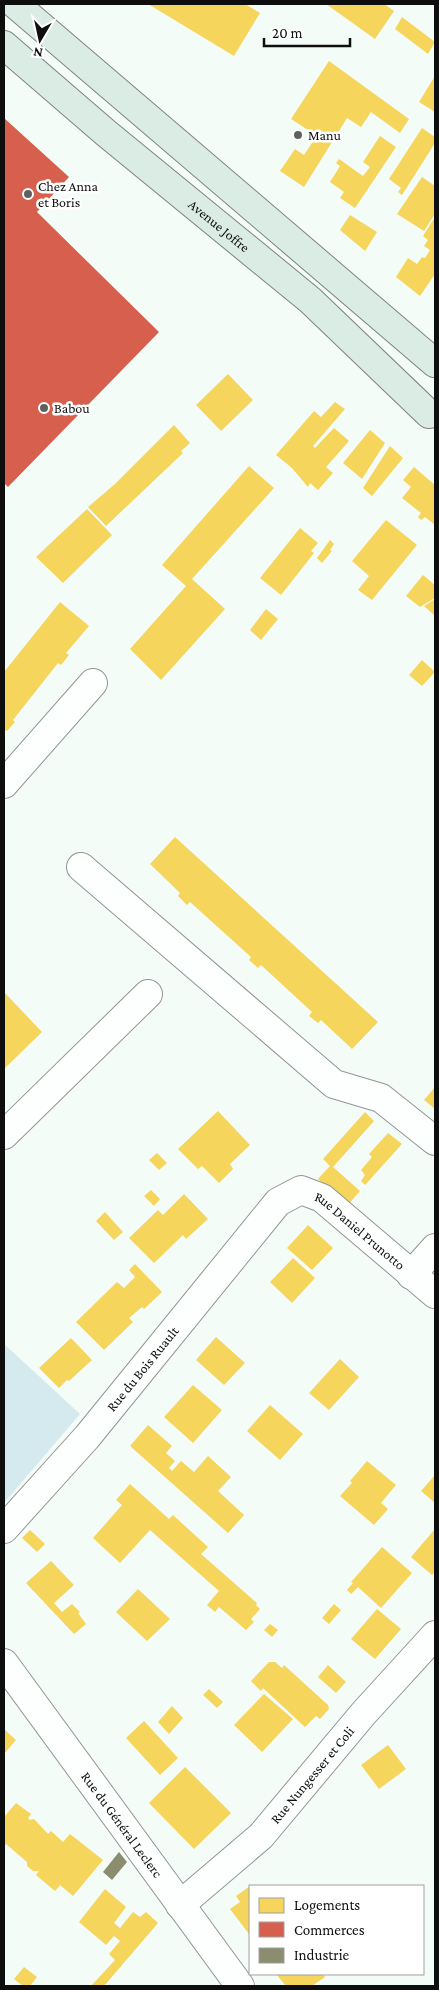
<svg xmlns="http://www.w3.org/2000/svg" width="439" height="1990" font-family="'Crimson Pro',serif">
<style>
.green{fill:#d4eaef}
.homes{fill:#f6d55c}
.shops{fill:#d6604d}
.industry{fill:#8c8c6e}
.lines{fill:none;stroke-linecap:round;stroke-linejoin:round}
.minor-casing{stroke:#929593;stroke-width:30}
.major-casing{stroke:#7f8281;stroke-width:30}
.minor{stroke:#fdfffe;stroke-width:28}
.major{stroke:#daece4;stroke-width:28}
.poi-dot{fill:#5e6160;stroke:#fff;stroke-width:2}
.labels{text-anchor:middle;stroke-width:5;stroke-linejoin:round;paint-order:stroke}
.poi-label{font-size:14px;fill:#0e0e0e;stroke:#fff;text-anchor:start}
.street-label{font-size:14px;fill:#0e0e0e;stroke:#fff}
</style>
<rect width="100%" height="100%" fill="#f4fcf8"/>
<polygon class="green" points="4,1344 80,1414 4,1503"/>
<g class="homes">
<polygon points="148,4 245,4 260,13 234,56"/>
<polygon points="326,4 384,4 394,11 375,39"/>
<polygon points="402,17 435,42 428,54 395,29"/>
<polygon points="329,61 409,119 400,133 371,112 361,127 347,118 304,187 280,171 295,149 304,155 316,137 321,140 322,139 291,119"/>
<polygon points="435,76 435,112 419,102"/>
<polygon points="422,128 435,137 435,143 402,195 398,192 401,188 389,179"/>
<polygon points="380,136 396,147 355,208 340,198 344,192 330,182 340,166 336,163 339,159 363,176 370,167 363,162"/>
<polygon points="422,177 435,186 435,214 424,231 397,214"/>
<polygon points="350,215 377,232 365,251 340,230"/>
<polygon points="435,217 435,274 420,296 396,277 408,258 417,264 422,257 425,258 430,250 424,246 428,240 423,236"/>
<polygon points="228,374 253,400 221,431 196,405"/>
<polygon points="335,402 345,409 313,446 315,448 334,428 349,441 326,467 333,473 318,490 310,483 308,487 292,468 276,455 314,411 321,417"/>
<polygon points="174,425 190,443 181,451 183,453 106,526 88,507 115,484"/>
<polygon points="370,430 385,443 362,479 343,463"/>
<polygon points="390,446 403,458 372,496 363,488"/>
<polygon points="249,466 274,488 192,579 225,609 161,680 130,649 186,586 162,565"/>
<polygon points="414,467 435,485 435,525 425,517 421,520 418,517 421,513 402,498 411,487 403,480"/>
<polygon points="87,509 112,535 63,583 36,557"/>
<polygon points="386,520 417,545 372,600 358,590 369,576 352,561"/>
<polygon points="300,528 318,543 311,551 314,553 281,595 260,578"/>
<polygon points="330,540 334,544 330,550 332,551 322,563 317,558"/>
<polygon points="423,575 435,585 435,598 420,607 406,596"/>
<polygon points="435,599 435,616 424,606"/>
<polygon points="60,602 89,626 66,653 69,655 61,665 58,663 13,720 15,722 7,731 5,730 4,731 4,672"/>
<polygon points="266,609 278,619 261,640 250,630"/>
<polygon points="422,660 435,672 422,686 409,675"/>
<polygon points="175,837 378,1022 352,1049 321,1020 318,1023 309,1016 312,1012 261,965 258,968 249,960 251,957 190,902 187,905 178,896 180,893 150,864"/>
<polygon points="4,992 42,1032 4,1069"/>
<polygon points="435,1087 435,1109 424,1100"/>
<polygon points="218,1111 250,1145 230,1164 233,1169 219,1183 202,1166 198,1169 178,1149"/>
<polygon points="365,1112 374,1121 333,1167 360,1191 347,1206 318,1179 330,1166 323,1159"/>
<polygon points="388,1133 402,1144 365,1185 361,1181 365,1175 361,1170 372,1157 369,1154"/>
<polygon points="157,1153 167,1163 159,1170 149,1160"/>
<polygon points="151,1190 160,1199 154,1206 144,1196"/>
<polygon points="184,1194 208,1219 186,1239 183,1235 154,1263 129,1238 158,1210 163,1215"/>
<polygon points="105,1212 123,1232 114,1240 96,1221"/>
<polygon points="308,1225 333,1248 312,1270 287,1248"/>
<polygon points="293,1258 315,1278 292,1303 270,1282"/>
<polygon points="135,1264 162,1292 144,1309 142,1307 129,1318 133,1322 104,1350 76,1322 117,1282 124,1288 135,1277 129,1270"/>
<polygon points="216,1337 245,1363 224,1385 196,1360"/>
<polygon points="71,1338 92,1360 69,1381 67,1380 59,1388 39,1368"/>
<polygon points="340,1359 359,1377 329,1410 309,1393"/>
<polygon points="193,1385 222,1410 193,1443 164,1417"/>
<polygon points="270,1405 303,1434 280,1460 247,1431"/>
<polygon points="148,1425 172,1446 166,1453 175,1461 169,1468 172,1471 181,1461 194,1472 208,1456 231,1477 218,1491 244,1515 228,1533 130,1446"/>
<polygon points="367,1461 396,1485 381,1503 388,1509 374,1525 340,1496 352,1483 350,1481"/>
<polygon points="435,1475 435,1503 421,1491"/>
<polygon points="130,1484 169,1519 173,1515 208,1547 201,1554 257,1603 256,1605 260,1609 251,1619 254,1622 246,1630 219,1607 215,1612 207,1605 219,1591 150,1530 120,1563 93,1538 122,1505 116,1500"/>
<polygon points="435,1529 435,1572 432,1575 411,1557"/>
<polygon points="30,1530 45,1544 37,1552 22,1538"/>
<polygon points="382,1547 412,1573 381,1608 358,1587 351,1594 347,1590 353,1583 351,1582"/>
<polygon points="51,1561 74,1585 54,1603 62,1612 72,1604 80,1612 78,1613 86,1624 74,1634 26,1583"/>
<polygon points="138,1589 170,1619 147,1641 116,1612"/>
<polygon points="334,1604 341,1610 329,1624 322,1618"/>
<polygon points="377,1609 401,1629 375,1659 351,1639"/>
<polygon points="270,1624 278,1630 272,1637 264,1630"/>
<polygon points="269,1662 275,1662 282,1668 284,1665 328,1705 329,1709 320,1719 316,1716 305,1727 263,1688 261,1691 251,1681"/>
<polygon points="328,1665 346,1682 336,1693 318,1677"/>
<polygon points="209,1689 223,1702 217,1708 203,1695"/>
<polygon points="264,1694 293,1719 262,1752 234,1725"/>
<polygon points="172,1706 183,1718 169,1734 158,1722"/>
<polygon points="144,1721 178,1758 160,1775 126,1738"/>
<polygon points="4,1729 16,1740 4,1754"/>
<polygon points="388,1745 406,1769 379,1789 361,1765"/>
<polygon points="185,1767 231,1813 194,1849 149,1803"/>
<polygon points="16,1803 31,1814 28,1818 30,1820 34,1819 48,1834 51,1831 63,1842 70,1834 103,1860 73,1896 60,1885 55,1891 36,1875 39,1871 33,1871 27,1866 27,1862 6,1844 4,1847 4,1817"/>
<polygon points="250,1886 250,1933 249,1934 230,1909 240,1902 236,1896"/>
<polygon points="105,1889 126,1907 114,1923 120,1928 133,1912 140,1917 146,1912 158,1923 104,1986 91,1986 115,1960 109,1954 120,1941 114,1936 106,1945 79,1922"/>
<polygon points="24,1967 37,1977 30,1986 23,1986 14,1979"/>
<polygon points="276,1974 322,1974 325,1977 312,1986 286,1986"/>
</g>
<polygon class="shops" points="4,118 69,177 37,212 159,332 8,487 4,483"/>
<polygon class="industry" points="119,1852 127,1862 112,1880 103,1872"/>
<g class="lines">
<defs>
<g id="minor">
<polyline points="4,784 93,683"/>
<polyline points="81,867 334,1084 381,1098 435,1141"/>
<polyline points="4,1135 148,994"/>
<polyline points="411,1275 435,1248"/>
<path id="s1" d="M4,1529L87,1437L278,1202L301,1190L322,1198L435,1294"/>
<path id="s2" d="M4,1663L240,1986"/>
<path id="s3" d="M180,1905L261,1836L363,1714L435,1635"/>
</g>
<g id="major">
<polyline points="15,4 435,363"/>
<path id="s4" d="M4,45L106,133L310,300L429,414"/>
</g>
</defs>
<use href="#minor" class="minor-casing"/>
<use href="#major" class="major-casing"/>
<use href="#minor" class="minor"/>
<use href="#major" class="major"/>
</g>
<g class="poi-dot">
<circle cx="298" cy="135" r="5"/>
<circle cx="28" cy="194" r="5"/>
<circle cx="44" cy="408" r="5"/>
</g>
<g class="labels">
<g class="poi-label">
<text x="308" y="140">Manu</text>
<text x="38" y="191">Chez Anna<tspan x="38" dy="16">et Boris</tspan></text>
<text x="54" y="413">Babou</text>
</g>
<g class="street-label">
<text dy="5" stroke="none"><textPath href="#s4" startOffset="281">Avenue Joffre</textPath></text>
<text dy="5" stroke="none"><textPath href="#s1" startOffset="525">Rue Daniel Prunotto</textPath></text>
<text dy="5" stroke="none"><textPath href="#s1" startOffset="212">Rue du Bois Ruault</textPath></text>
<text dy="5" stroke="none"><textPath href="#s3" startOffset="186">Rue Nungesser et Coli</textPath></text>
<text dy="5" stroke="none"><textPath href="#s2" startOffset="200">Rue du Général Leclerc</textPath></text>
</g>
</g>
<rect width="439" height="1990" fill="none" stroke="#0e0e0e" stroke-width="10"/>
<rect x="249" y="1885" width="175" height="90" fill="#ffffff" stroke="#9f9f9f"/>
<rect x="259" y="1898" width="25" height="15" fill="#f6d55c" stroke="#9f9f9f"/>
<text x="294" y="1910" font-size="15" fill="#0e0e0e">Logements</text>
<rect x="259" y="1922" width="25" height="15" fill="#d6604d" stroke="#9f9f9f"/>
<text x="294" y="1935" font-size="15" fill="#0e0e0e">Commerces</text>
<rect x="259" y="1948" width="25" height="15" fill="#8c8c6e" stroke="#9f9f9f"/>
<text x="294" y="1960" font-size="15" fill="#0e0e0e">Industrie</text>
<g transform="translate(40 40) rotate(189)" stroke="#ffffff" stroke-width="4" paint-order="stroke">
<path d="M0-4L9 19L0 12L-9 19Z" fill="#0e0e0e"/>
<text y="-8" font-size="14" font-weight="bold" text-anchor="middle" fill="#0e0e0e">N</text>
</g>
<path d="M264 38v8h86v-8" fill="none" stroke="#0e0e0e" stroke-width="2.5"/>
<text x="272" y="38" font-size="15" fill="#0e0e0e" stroke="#ffffff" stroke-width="4" paint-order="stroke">20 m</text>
</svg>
